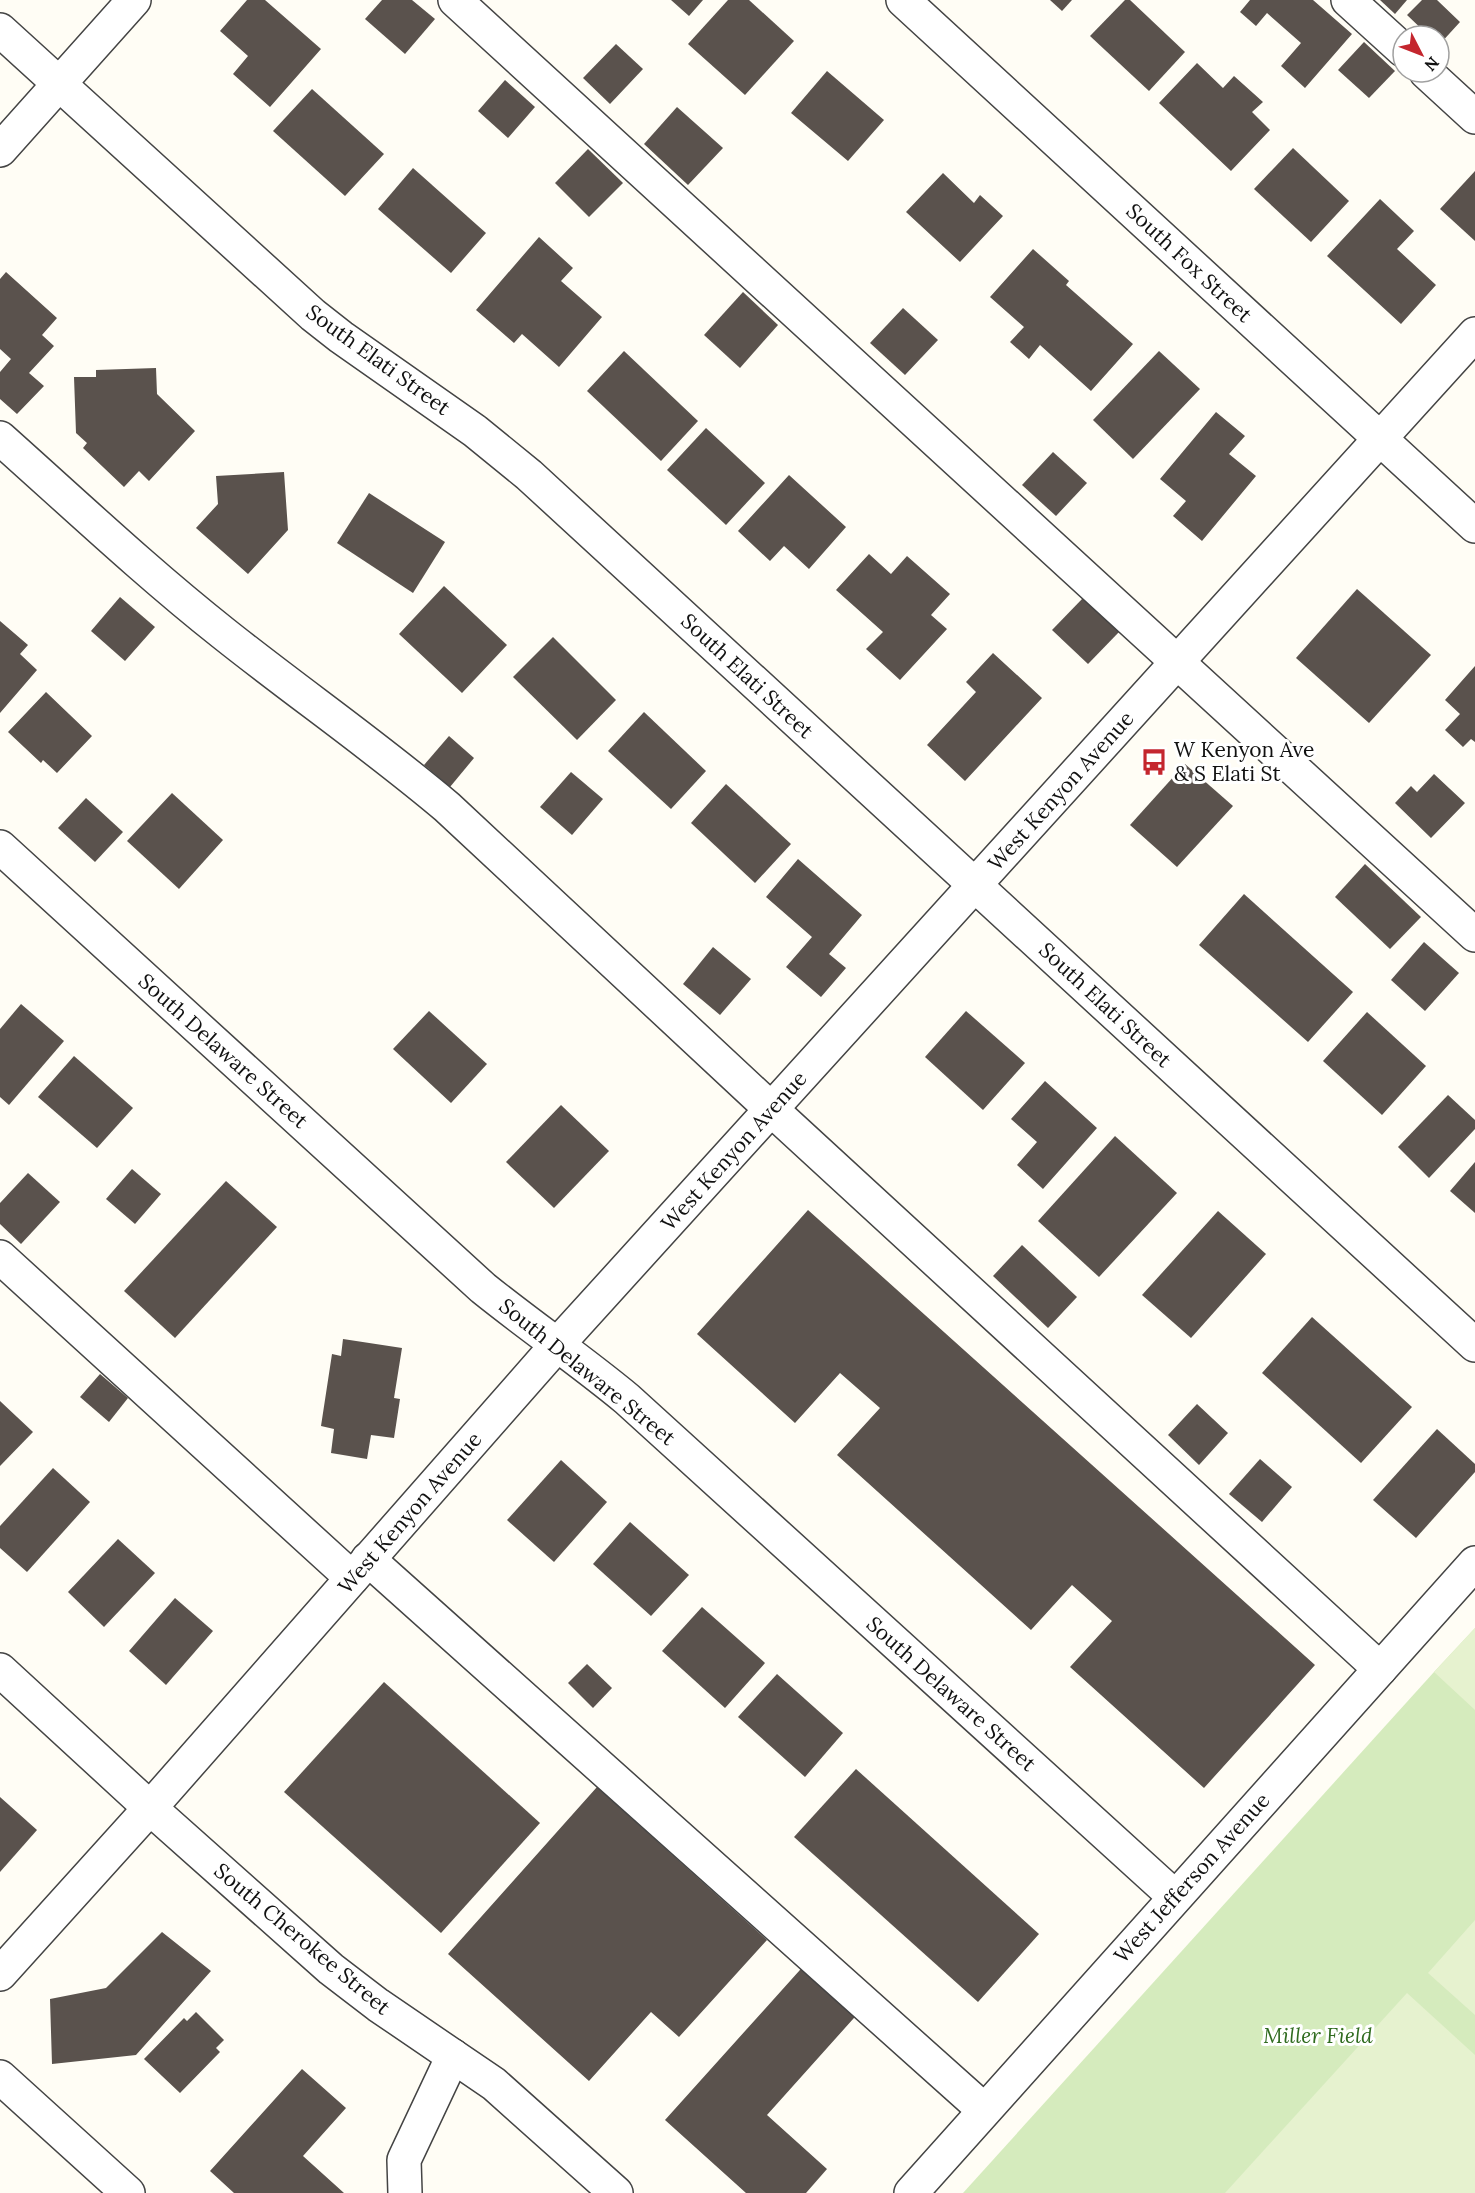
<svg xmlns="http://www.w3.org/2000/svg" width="1475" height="2193" font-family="Lora,serif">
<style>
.green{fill:#d5ebbd}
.pitch{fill:#e6f2cf}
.building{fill:#5a524d}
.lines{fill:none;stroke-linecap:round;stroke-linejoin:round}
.minor-casing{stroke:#444;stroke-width:36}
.minor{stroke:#fff;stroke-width:33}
.labels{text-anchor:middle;stroke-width:6;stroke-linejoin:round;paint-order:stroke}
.street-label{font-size:21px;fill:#111;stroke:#fff}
.poi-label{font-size:21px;fill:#111;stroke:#fff;text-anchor:start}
.park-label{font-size:21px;font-style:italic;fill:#2f6b1f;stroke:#fff}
</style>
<rect width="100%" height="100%" fill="#fffdf5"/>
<polygon class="green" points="1475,1628 1475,2193 963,2193 1434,1672"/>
<g class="pitch">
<polygon points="1475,1628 1475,1710 1434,1672"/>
<polygon points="1475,1920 1475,2015 1428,1973"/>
<polygon points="1407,1993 1475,2055 1475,2193 1225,2193"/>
</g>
<g class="building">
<polygon points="247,0 265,0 321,49 270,107 233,74 248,56 220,31"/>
<polygon points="382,0 412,0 435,19 405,54 365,19"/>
<polygon points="671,0 703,0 689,16"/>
<polygon points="728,0 749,0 794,41 745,95 688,44"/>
<polygon points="1050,0 1072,0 1062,11"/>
<polygon points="1125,0 1130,0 1185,52 1149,91 1090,36"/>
<polygon points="1250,0 1313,0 1352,34 1305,88 1281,66 1301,43 1267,13 1256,26 1240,12"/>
<polygon points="1380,0 1407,0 1395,14"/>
<polygon points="1422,0 1437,0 1460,22 1439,45 1439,36 1429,36 1407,15"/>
<polygon points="1364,42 1395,71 1369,98 1338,70"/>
<polygon points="616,44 643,69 610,104 583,78"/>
<polygon points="1197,63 1223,88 1234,76 1263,102 1252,112 1270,130 1231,171 1159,103"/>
<polygon points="827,71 884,120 848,161 791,113"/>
<polygon points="505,80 535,107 508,138 478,111"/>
<polygon points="312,89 384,154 345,196 273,131"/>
<polygon points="677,107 723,148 688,185 644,144"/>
<polygon points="1293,148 1349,201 1311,242 1254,189"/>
<polygon points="588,149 623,183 589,217 555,183"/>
<polygon points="413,168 486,233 451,273 378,209"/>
<polygon points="1475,171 1475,241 1440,209"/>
<polygon points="943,173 974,203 980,195 1003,216 960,262 906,212"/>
<polygon points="1380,199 1414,231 1397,249 1436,285 1401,324 1327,256"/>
<polygon points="539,237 573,268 561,281 602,317 559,367 522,334 514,343 476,310"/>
<polygon points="1033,249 1069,281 1066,285 1133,344 1091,391 1040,345 1029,359 1010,342 1024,327 990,297"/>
<polygon points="6,272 57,318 42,335 54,346 29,373 44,386 17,414 0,399 0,372 11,359 0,349 0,279"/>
<polygon points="743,292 778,325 740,368 704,335"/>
<polygon points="903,308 938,340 905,375 870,343"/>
<polygon points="624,351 698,421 661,461 587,391"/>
<polygon points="1159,351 1200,389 1133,459 1093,420"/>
<polygon points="156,368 157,394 195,431 149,481 139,471 124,487 83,448 87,443 76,433 74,377 96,377 96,370"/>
<polygon points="1216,412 1245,436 1229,454 1256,476 1202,541 1173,516 1186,501 1160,479"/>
<polygon points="706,428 765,483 726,525 667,470"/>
<polygon points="1053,452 1087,483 1056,516 1022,485"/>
<polygon points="284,472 288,530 248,574 196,528 218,504 216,476"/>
<polygon points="789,475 846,527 809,569 784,546 770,561 738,531"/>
<polygon points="369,493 445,542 413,593 337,543"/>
<polygon points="869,554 891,574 907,556 950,594 931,615 947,629 900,680 866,649 883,632 836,590"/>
<polygon points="444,586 507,645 462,693 399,634"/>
<polygon points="1357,589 1431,655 1369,723 1296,658"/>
<polygon points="120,597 155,627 125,661 91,631"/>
<polygon points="1083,598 1119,632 1088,664 1052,630"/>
<polygon points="0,621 28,645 20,654 37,670 0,713"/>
<polygon points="553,637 616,700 577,740 513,677"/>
<polygon points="993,653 1042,698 965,781 927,745 976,692 966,682"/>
<polygon points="1475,666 1475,742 1471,739 1463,747 1445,730 1460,714 1445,700"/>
<polygon points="46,692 92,736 57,773 43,760 41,763 8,732"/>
<polygon points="644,712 706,771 671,809 608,751"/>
<polygon points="449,736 474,758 450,787 424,765"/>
<polygon points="1185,764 1233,806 1177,867 1130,825"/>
<polygon points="571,772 603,799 572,835 540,807"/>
<polygon points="1434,774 1465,803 1431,838 1395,803 1411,786 1417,792"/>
<polygon points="726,784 791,844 755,883 691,823"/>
<polygon points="172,793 223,840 179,889 127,841"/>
<polygon points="86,798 123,832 95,862 58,828"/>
<polygon points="798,859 862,915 829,954 846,968 821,997 786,967 812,937 766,897"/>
<polygon points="1365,864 1421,917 1390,949 1335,897"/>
<polygon points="1244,894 1353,992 1308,1042 1199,945"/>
<polygon points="1424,942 1459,973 1425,1011 1391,980"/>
<polygon points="713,947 751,979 720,1015 683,984"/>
<polygon points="21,1004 64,1041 9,1105 0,1097 0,1029"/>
<polygon points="429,1011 487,1064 451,1103 393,1049"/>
<polygon points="966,1011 1025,1063 983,1110 925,1057"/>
<polygon points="1367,1012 1426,1066 1382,1115 1323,1061"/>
<polygon points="74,1056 133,1108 97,1148 38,1097"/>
<polygon points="1045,1081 1097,1128 1043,1189 1017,1165 1037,1142 1011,1119"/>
<polygon points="1448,1095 1475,1120 1475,1129 1429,1178 1398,1147"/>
<polygon points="561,1105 609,1151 554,1208 506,1162"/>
<polygon points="1115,1136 1177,1193 1099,1277 1038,1221"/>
<polygon points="1475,1162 1475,1213 1450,1191"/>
<polygon points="132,1169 161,1194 135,1224 106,1199"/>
<polygon points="28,1173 60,1202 21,1244 0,1224 0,1203"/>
<polygon points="226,1181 277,1227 175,1338 124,1291"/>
<polygon points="808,1210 1315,1665 1204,1788 1070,1667 1112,1621 1072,1585 1031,1630 837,1455 880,1408 840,1373 795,1423 697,1334"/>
<polygon points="1218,1211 1266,1254 1191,1338 1142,1295"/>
<polygon points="1022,1245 1077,1297 1048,1328 993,1276"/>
<polygon points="1312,1317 1412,1407 1361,1463 1262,1373"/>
<polygon points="343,1339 402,1348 394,1398 400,1399 394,1438 371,1435 367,1459 331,1453 334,1429 321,1426 332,1354 341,1356"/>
<polygon points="100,1374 128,1398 109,1422 80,1397"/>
<polygon points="0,1401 33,1432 0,1466"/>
<polygon points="1197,1404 1228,1433 1199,1465 1168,1435"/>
<polygon points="1437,1429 1475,1464 1475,1472 1416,1538 1373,1500"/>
<polygon points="1260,1459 1292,1487 1262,1522 1229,1494"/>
<polygon points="561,1460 607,1502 554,1562 507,1520"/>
<polygon points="53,1468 90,1502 27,1572 0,1548 0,1526"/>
<polygon points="630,1522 689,1575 651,1616 593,1564"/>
<polygon points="118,1539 155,1573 104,1627 68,1592"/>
<polygon points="175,1598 213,1631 166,1685 129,1651"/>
<polygon points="702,1607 765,1663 725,1708 662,1651"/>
<polygon points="587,1664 612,1688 593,1708 568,1683"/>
<polygon points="777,1674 843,1733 805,1777 738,1717"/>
<polygon points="384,1682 540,1823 441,1933 284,1792"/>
<polygon points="856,1769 1039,1934 978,2002 794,1837"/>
<polygon points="597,1787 767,1940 679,2037 651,2012 589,2081 448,1954"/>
<polygon points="0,1797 37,1830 0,1872"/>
<polygon points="162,1932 211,1971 136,2055 52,2064 50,1999 106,1988"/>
<polygon points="808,1961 862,2009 767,2115 827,2169 806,2193 746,2193 665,2120"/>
<polygon points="196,2012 224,2040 216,2048 220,2052 180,2093 144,2059 184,2018 187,2021"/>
<polygon points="302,2069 346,2108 303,2156 344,2193 234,2193 210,2171"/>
</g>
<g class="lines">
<defs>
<g id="minor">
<polyline points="455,0 1475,935"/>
<polyline points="903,0 1475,526"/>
<polyline points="1348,0 1403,50"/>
<polyline points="0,30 313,315 341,337 475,431 529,475 1475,1345"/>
<polyline points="1426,72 1475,117"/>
<polyline points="0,150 134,0"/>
<path d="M0,438C74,504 146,572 223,633C297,692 375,746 447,807L772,1110L1380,1669"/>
<path d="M0,847L483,1288C530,1326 580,1360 627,1399L1175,1897"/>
<polyline points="0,1257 352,1578"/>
<polyline points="368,1559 984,2110"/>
<polyline points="0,1670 150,1808 331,1969 378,2005 494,2084 616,2193"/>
<polyline points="0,1974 150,1808 557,1345 1475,334"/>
<polyline points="0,2077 128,2193"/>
<polyline points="405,2193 404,2160 453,2056"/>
<polyline points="911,2193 1475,1563"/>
</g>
</defs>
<use href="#minor" class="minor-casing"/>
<use href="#minor" class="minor"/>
</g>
<defs>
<symbol id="bus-bare" viewBox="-9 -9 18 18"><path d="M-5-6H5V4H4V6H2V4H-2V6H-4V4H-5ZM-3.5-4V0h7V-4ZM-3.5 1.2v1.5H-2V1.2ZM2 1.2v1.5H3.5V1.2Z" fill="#c4262e" stroke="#fff" stroke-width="2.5" paint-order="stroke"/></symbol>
</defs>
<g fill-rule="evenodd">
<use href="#bus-bare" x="1135" y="743" width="38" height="38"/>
</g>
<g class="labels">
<g class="street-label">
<text transform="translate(1189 263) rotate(43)" y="7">South Fox Street</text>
<text transform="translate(378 360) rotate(36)" y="7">South Elati Street</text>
<text transform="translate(747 676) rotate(43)" y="7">South Elati Street</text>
<text transform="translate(1061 791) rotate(-48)" y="7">West Kenyon Avenue</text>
<text transform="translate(1105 1005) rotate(43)" y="7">South Elati Street</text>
<text transform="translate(223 1051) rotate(42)" y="7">South Delaware Street</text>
<text transform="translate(734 1151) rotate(-48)" y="7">West Kenyon Avenue</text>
<text transform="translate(587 1372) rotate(39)" y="7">South Delaware Street</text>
<text transform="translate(410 1513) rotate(-49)" y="7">West Kenyon Avenue</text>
<text transform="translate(951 1694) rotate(42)" y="7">South Delaware Street</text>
<text transform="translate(1192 1878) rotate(-48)" y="7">West Jefferson Avenue</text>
<text transform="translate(302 1939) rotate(40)" y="7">South Cherokee Street</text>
</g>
<g class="poi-label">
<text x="1174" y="757">W Kenyon Ave<tspan x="1174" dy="24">&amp; S Elati St</tspan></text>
</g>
<g class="park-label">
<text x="1318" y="2043">Miller Field</text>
</g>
</g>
<g transform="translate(1421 54) rotate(132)"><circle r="28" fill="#ffffff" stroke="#a0a0a0" stroke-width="1.5"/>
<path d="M0-4.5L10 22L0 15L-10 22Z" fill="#c4262e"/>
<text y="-9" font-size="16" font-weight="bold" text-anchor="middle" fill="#111111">N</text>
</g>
</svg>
